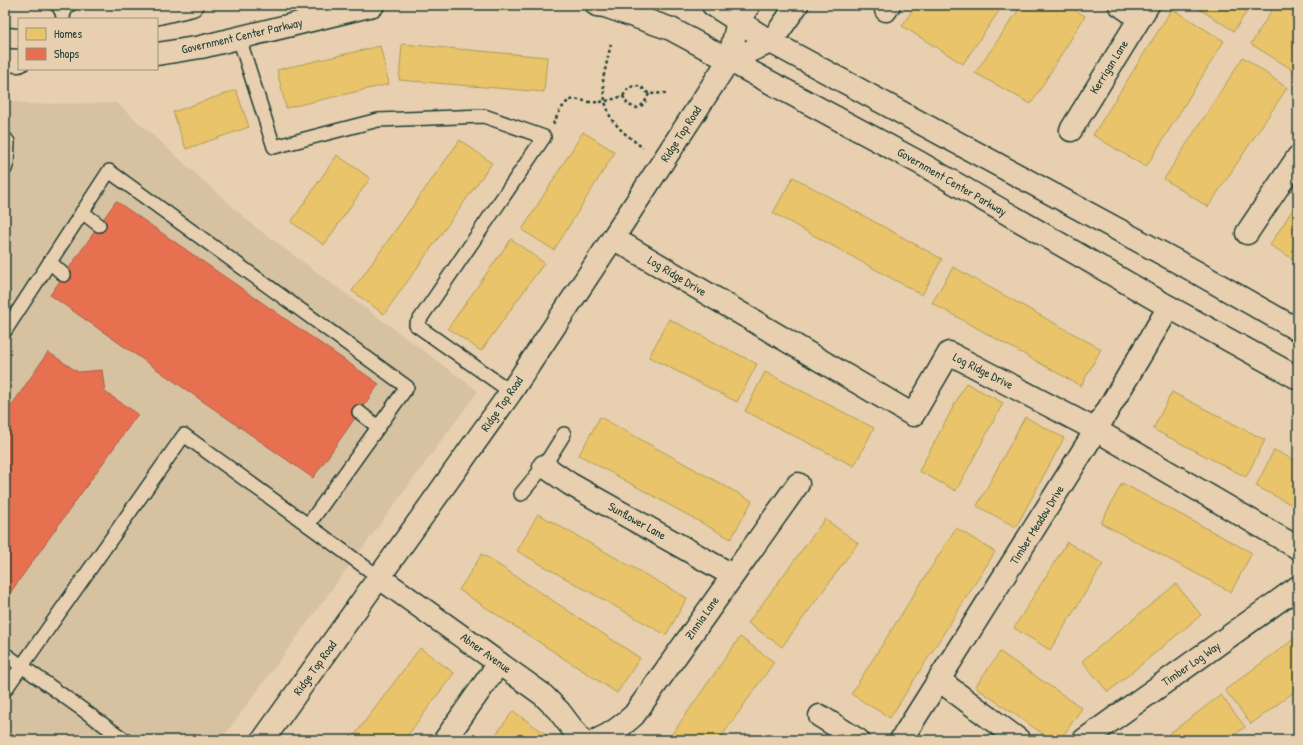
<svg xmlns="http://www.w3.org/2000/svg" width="1303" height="745" font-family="'Patrick Hand',sans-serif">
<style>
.built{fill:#d6c2a1}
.homes{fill:#e9c46a;stroke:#ac9c5a}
.shops{fill:#e76f51;stroke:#ab6048}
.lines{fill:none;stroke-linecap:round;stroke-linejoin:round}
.lane-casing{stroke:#1f3d34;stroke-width:16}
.street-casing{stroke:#1f3d34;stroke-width:25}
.secondary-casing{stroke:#1f3d34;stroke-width:25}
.path{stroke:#1f3d34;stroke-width:2.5;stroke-dasharray:3 3;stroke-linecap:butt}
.lane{stroke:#e7cfaf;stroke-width:13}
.street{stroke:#e7cfaf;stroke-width:22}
.secondary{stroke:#e7cfaf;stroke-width:22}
.labels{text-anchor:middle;stroke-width:4;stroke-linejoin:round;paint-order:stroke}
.street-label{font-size:12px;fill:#1f3d34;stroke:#e7cfaf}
</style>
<rect width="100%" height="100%" fill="#e7cfaf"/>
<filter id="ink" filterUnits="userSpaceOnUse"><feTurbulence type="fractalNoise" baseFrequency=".025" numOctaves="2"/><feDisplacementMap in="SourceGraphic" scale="8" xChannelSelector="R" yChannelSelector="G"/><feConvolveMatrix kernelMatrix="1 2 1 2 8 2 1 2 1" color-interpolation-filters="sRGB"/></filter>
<g filter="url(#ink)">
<polygon class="built" points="5,100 29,104 117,103 254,226 478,391 221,740 5,740"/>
<g class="homes">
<polygon points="916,5 1003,5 963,64 902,26"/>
<polygon points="1022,5 1066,5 1085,16 1031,104 975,73"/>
<polygon points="1193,5 1251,5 1234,31"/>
<polygon points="1275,5 1298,5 1298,73 1251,44"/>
<polygon points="1172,9 1224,41 1146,167 1093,135"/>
<polygon points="402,44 547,57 544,92 399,80"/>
<polygon points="380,46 389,84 286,108 277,70"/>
<polygon points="1243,57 1287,88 1208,207 1164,179"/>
<polygon points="236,90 249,127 186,149 173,112"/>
<polygon points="583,132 615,152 554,250 522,230"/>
<polygon points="460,140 492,163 384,314 352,291"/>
<polygon points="337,155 370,178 324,245 291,222"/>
<polygon points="793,177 942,259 922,295 773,213"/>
<polygon points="1298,201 1298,262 1270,245"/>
<polygon points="511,239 544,263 481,351 448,328"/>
<polygon points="953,267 1101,349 1081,386 932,303"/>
<polygon points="669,319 757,364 737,402 649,357"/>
<polygon points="765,372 874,428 854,466 745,411"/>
<polygon points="966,383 1003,403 956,491 919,471"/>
<polygon points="1172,392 1265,440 1246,477 1153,429"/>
<polygon points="600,417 752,501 731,539 579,455"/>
<polygon points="1025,417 1064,438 1016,527 977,506"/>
<polygon points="1274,450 1298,462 1298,508 1256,486"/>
<polygon points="1122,483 1252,553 1231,592 1101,523"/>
<polygon points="538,514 687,598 666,635 517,551"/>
<polygon points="825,519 858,543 782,647 748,623"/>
<polygon points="956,528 995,552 890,718 851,694"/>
<polygon points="1067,542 1103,564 1050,650 1014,628"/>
<polygon points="482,554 640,658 617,693 459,590"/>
<polygon points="1176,584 1201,615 1108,692 1082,661"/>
<polygon points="1298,636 1298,689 1251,724 1225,690"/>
<polygon points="740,637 774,662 719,740 668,740"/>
<polygon points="420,648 454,673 404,740 351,740"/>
<polygon points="1000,652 1082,708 1060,740 1052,740 975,687"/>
<polygon points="1221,695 1245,727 1228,740 1161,740"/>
<polygon points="513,711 547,735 543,740 492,740"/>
</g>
<g class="shops">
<polygon points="116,201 379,384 313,478 50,295"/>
<polygon points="48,352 78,372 102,370 105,392 138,414 5,600 5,415"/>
</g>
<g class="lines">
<defs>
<g id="lane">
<polyline points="239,38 274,147 378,120 484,116 544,137 416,325 511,392"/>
<polyline points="5,138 8,142 7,163 5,169"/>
<polyline points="82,212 99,225"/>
<polyline points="50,262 64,275"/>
<polyline points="5,331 109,171 407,387 308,525 380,578"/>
<polyline points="359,412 378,427"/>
<polyline points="521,494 544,466 564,434"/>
<polyline points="5,654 125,740"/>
<polyline points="5,690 184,435 308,525"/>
</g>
<g id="street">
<polyline points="1120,5 1139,18"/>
<polyline points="886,10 889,5"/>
<polyline points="1071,130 1148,5"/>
<polyline points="1247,233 1298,157"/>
<polyline points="613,238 913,415 949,353 1096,430 1298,548"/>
<polyline points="544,466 570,484 732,575"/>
<polyline points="380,578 542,694 559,711 581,740"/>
<polyline points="939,680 1019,740"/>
<polyline points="820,716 858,740"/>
<polyline points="445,740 499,663"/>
<path d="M597,740C611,735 623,725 634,715L798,484"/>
<polyline points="901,740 1096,430 1169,307"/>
<polyline points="1084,740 1298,587"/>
</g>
<g id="secondary">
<polyline points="597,5 605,6 671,29 920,163 1169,307 1298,378"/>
<polyline points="713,5 771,42 1189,268 1298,330"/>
<polyline points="5,15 44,19"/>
<polyline points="82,19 154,14 192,5"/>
<polyline points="157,54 201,47 373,5"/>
<polyline points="5,60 19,61"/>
<polyline points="729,60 771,42 797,5"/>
<polyline points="263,740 511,392 613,238 729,60 738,21 749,5"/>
</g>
</defs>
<use href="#lane" class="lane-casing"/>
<use href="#street" class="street-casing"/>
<use href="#secondary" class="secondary-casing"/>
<g class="path">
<polyline points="611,44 603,79 605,102 611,119 623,132 643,148"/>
<polyline points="623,96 628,105 637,108 644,104 649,94"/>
<path d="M553,124C557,117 562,104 570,100C577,98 585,102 592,102C603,103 613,99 623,96L629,87L640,86L649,94L666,93"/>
</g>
<use href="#lane" class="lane"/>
<use href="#street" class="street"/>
<use href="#secondary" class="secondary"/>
</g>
</g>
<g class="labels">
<g class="street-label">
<text transform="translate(242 36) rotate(-13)" y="4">Government Center Parkway</text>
<text transform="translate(1109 67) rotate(-58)" y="4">Kerrigan Lane</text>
<text transform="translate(681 134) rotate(-57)" y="4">Ridge Top Road</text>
<text transform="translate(952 182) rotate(30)" y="4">Government Center Parkway</text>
<text transform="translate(677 276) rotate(31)" y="4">Log Ridge Drive</text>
<text transform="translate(983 371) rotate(27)" y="4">Log Ridge Drive</text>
<text transform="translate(502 404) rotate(-55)" y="4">Ridge Top Road</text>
<text transform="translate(637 521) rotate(29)" y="4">Sunflower Lane</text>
<text transform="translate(1037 525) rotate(-58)" y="4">Timber Meadow Drive</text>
<text transform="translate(702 618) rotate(-55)" y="4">Zinnia Lane</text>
<text transform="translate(486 653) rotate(36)" y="4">Abner Avenue</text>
<text transform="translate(1191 664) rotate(-35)" y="4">Timber Log Way</text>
<text transform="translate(315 668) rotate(-54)" y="4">Ridge Top Road</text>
</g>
</g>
<rect width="1303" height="745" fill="none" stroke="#e7cfaf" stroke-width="20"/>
<rect x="10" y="10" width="1283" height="725" fill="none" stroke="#1f3d34" stroke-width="1.5" filter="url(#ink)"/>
<rect x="18" y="18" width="140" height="52" fill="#e7cfaf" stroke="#97957e"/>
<rect x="26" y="28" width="20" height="12" fill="#e9c46a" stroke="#97957e"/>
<text x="54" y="38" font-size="12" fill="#1f3d34">Homes</text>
<rect x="26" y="48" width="20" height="12" fill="#e76f51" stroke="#97957e"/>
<text x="54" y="58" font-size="12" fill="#1f3d34">Shops</text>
</svg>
